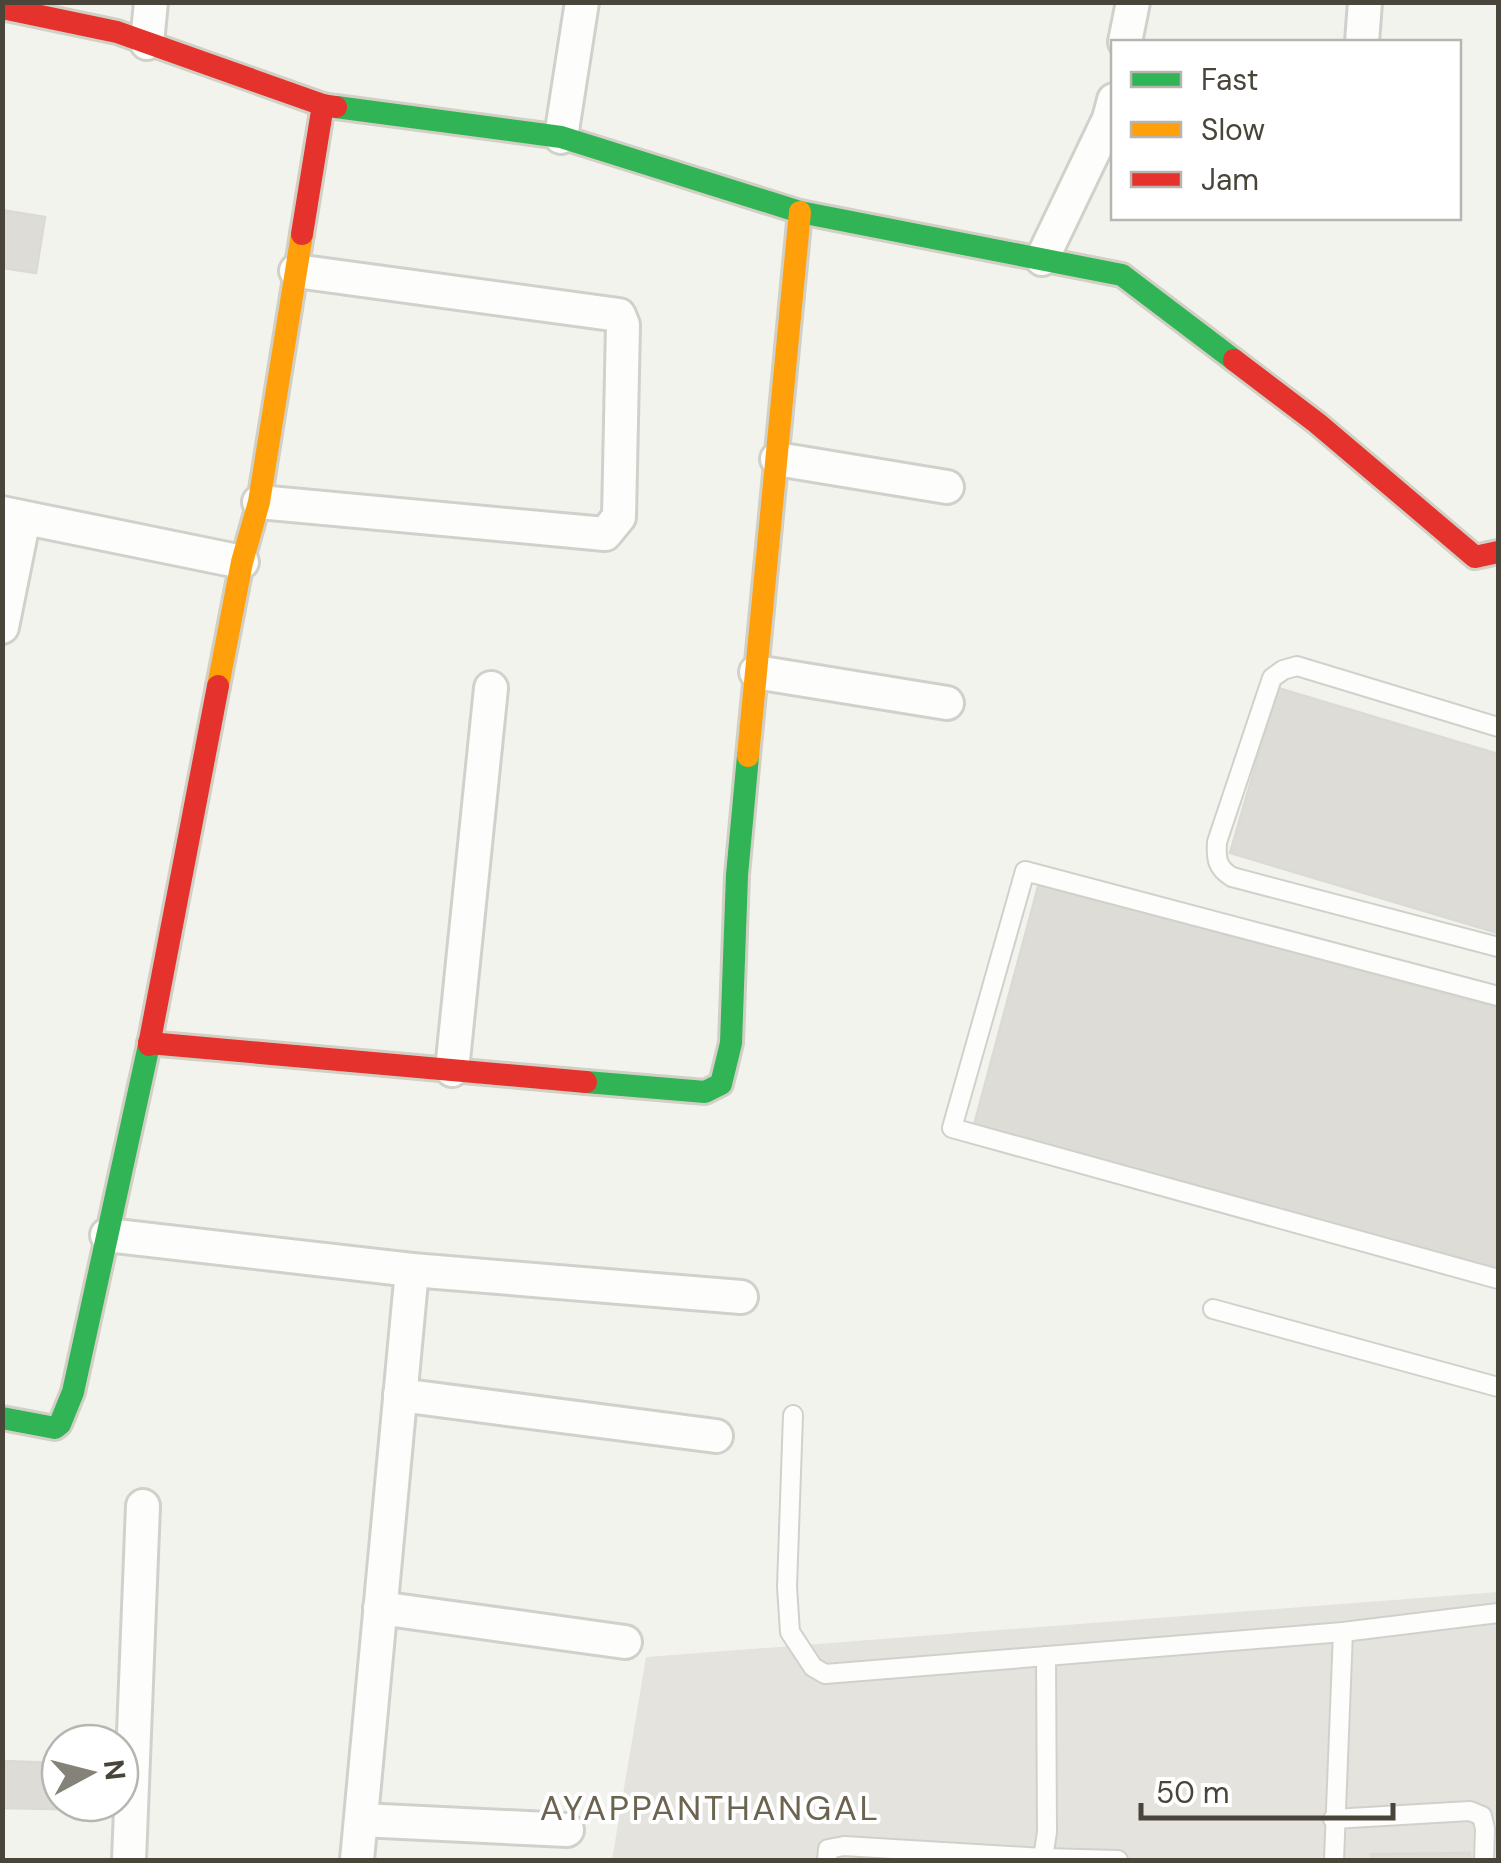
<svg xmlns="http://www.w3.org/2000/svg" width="1501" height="1863" font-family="'DM Sans',sans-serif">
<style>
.industrial{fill:#e5e3de}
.building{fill:#dddcd7;stroke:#dbdad4;stroke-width:2.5}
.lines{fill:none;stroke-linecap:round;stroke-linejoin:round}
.lane-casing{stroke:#d1d1cc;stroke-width:22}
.street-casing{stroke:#d1d1cc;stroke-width:38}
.fast-casing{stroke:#d2d0c5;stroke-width:28}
.slow-casing{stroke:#d2d0c5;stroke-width:28}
.jam-casing{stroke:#d2d0c5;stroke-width:28}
.lane{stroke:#fdfdfc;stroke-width:18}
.street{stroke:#fdfdfc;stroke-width:32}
.fast{stroke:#30b455;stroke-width:22}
.slow{stroke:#ff9f0a;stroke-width:22}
.jam{stroke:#e5322d;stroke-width:22}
.labels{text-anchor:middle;stroke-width:8;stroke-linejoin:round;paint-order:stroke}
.quarter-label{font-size:35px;letter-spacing:2.5px;fill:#6c6451;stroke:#fff}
</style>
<rect width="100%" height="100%" fill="#f3f3ee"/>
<polygon class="industrial" points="1498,1592 1498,1860 612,1860 646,1657"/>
<g class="building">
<polygon points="2,210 45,217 36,273 2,268"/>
<polygon points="1278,688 1498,754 1498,933 1230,853"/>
<polygon points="1039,883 1498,1008 1498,1268 974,1125"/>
<polygon points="2,1761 60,1763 60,1803 102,1803 102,1810 2,1808"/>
<polygon points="1470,1853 1470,1860 1371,1860 1371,1854"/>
</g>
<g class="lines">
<defs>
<g id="lane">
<path d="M1498,727L1297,666L1283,670L1272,678L1217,842C1216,859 1217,868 1232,877L1498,947"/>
<polyline points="1498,996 1025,871 952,1128 1498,1279"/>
<polyline points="1213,1309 1498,1387"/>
<polyline points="793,1415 787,1587 790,1632 813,1667 825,1674 1343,1632"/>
<polyline points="1333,1819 1470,1811 1482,1816 1485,1829 1484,1860"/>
<polyline points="1043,1858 1118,1860"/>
<polyline points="827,1860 828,1849 844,1846 1043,1858 1047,1832 1046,1656"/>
<polyline points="1334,1860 1343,1632 1498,1613"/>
</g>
<g id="street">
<polyline points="1125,42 1133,2"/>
<polyline points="1362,42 1365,2"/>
<polyline points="147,43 151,2"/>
<polyline points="561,137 582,2"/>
<polyline points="1042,259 1109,119 1114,100"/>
<polyline points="777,459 947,487"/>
<polyline points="259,502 605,534 619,517 623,325 619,315 296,271"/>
<polyline points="2,513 242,562"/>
<polyline points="2,627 24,518"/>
<polyline points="756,672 947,703"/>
<polyline points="452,1070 491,688"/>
<polyline points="107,1235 412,1270 741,1297"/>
<polyline points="400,1395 716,1436"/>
<polyline points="380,1608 625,1642"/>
<polyline points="361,1820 567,1830"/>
<polyline points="129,1860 143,1506"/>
<polyline points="357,1860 412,1270"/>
</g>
<g id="fast">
<polyline points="336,107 561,137 800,212 1122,275 1234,360"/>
<polyline points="586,1082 705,1092 721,1084 731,1043 737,875 748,756"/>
<polyline points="2,1418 55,1428 60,1424 73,1392 149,1045"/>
</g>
<g id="slow">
<polyline points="218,686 242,562 259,502 302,234"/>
<polyline points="748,756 800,212"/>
</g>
<g id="jam">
<polyline points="2,8 117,32 323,105 336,107"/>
<polyline points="302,234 323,105"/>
<polyline points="1234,360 1317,423 1475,557 1498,552"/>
<polyline points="149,1043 586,1082"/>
<polyline points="149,1045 218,686"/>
</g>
</defs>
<use href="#lane" class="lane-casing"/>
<use href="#street" class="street-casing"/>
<use href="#fast" class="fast-casing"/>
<use href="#slow" class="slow-casing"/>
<use href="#jam" class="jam-casing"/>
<use href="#lane" class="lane"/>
<use href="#street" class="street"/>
<use href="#fast" class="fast"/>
<use href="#slow" class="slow"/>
<use href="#jam" class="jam"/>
</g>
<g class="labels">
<g class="quarter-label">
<text x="710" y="1820">AYAPPANTHANGAL</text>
</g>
</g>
<rect width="1501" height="1863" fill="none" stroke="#4a453a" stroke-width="10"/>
<rect x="1111" y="40" width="350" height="180" fill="#ffffff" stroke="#b7b5b0" stroke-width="2.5"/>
<rect x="1131" y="72" width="50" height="15" fill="#30b455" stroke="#b7b5b0" stroke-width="2.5"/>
<text x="1201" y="90" font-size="30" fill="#4a453a">Fast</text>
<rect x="1131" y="122" width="50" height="15" fill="#ff9f0a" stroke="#b7b5b0" stroke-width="2.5"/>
<text x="1201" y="140" font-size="30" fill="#4a453a">Slow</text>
<rect x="1131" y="172" width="50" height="15" fill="#e5322d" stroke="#b7b5b0" stroke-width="2.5"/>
<text x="1201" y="190" font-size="30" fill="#4a453a">Jam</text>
<g transform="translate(90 1773) rotate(83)"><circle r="48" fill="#ffffff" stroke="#b7b5b0" stroke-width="2.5"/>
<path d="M0-8L18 38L0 25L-18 38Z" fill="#858279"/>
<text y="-15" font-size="28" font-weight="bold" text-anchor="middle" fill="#4a453a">N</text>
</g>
<path d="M1141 1803v15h252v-15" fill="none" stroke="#4a453a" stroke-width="5"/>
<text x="1156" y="1803" font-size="30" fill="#4a453a" stroke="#ffffff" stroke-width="8" paint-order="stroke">50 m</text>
</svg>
